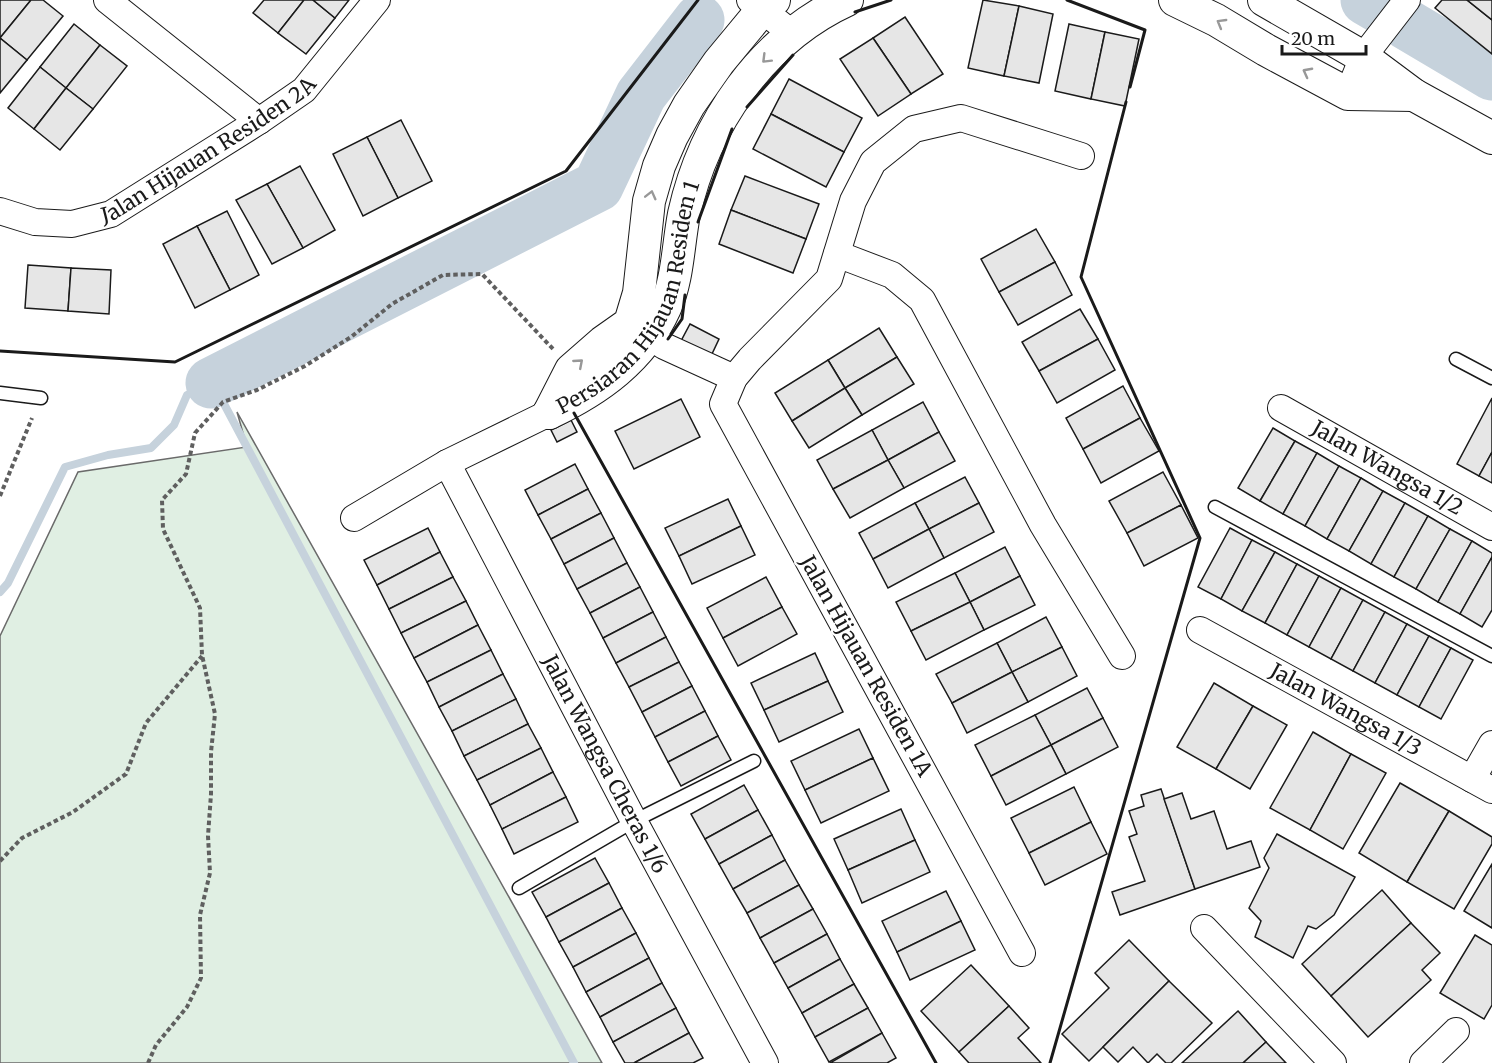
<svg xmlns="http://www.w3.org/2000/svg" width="1492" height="1063" font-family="Merriweather,serif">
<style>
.green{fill:#e0efe3;stroke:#6a6a6a;stroke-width:1.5}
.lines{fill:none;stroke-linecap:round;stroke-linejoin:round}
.stream{stroke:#c6d2dc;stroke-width:8}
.river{stroke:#c6d2dc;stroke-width:51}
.building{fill:#e6e6e6;stroke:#1a1a1a;stroke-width:1.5}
.service-casing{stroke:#1a1a1a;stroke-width:15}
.minor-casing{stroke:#1a1a1a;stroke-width:28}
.tertiary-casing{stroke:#1a1a1a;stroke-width:34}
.path{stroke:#5f5f5f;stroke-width:4;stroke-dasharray:4.5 3;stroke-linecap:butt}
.service{stroke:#fff;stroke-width:12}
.minor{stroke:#fff;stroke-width:26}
.tertiary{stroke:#fff;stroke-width:32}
.wall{stroke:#1a1a1a;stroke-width:3}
.oneway{stroke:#989898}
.labels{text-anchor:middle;stroke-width:4.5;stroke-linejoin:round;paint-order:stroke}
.street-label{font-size:21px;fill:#1a1a1a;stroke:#fff}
</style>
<rect width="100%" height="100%" fill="#fff"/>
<polygon class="green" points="237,412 602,1063 0,1063 0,636 78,472 247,447"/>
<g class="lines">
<polyline class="stream" points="0,592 8,583 65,467 108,455 151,448 174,425 187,395 211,383 223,402 574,1063"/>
<g class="river">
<polyline points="1366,0 1378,7"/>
<polyline points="1406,24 1492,75"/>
<polyline points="211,383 598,186 641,95 699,20"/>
</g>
</g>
<g class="building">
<polygon points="0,0 31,0 0,38"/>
<polygon points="31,0 43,0 63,16 27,60 0,38"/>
<polygon points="264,0 304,0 278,33 253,13"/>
<polygon points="304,0 313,0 335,18 306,54 278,33"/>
<polygon points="313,0 349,0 335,18"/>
<polygon points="983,0 1019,6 1004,76 968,68"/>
<polygon points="1442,0 1467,0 1492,20 1492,54 1435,8"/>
<polygon points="1467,0 1492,0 1492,20"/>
<polygon points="1019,6 1053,14 1039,83 1004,76"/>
<polygon points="905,17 943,74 911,94 873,38"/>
<polygon points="74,24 100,45 66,88 40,67"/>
<polygon points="1069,24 1105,32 1091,99 1055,91"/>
<polygon points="1105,32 1139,39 1125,106 1091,99"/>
<polygon points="0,38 27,60 0,93"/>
<polygon points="873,38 911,94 878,116 840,59"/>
<polygon points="100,45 127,66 93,109 66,88"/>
<polygon points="40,67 66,88 34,129 8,108"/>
<polygon points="789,79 862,118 844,152 771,114"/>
<polygon points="66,88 93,109 60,150 34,129"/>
<polygon points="771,114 844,152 826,187 753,149"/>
<polygon points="401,120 432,181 398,198 367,137"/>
<polygon points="367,137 398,198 363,216 333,154"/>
<polygon points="300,166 335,230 303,248 267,184"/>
<polygon points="745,176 819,204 806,239 731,210"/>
<polygon points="267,184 303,248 272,264 236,200"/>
<polygon points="731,210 806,239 793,273 719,244"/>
<polygon points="227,211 259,275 230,290 197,226"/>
<polygon points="197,226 230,290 195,308 163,244"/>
<polygon points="1036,229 1055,262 999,292 981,259"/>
<polygon points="1055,262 1072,295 1018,325 999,292"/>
<polygon points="28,265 71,268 68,311 25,308"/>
<polygon points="71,268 111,270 109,314 68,311"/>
<polygon points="1080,309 1098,339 1039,371 1022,342"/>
<polygon points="690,324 719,339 711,356 681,341"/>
<polygon points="879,328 897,357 845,388 828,360"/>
<polygon points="1098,339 1115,370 1057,403 1039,371"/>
<polygon points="897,357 914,384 862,415 845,388"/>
<polygon points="828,360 845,388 792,421 775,393"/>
<polygon points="1123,386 1140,418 1083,449 1066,418"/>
<polygon points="845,388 862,415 809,448 792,421"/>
<polygon points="1492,398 1492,452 1479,476 1457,464"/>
<polygon points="681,399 700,437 634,469 615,431"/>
<polygon points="923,402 939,432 888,460 872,430"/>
<polygon points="1140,418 1159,451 1101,483 1083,449"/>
<polygon points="571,420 577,432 557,442 551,430"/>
<polygon points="1273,428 1295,441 1260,501 1238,488"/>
<polygon points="872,430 888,460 833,489 817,460"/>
<polygon points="939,432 955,461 904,488 888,460"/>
<polygon points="1295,441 1317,453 1283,514 1260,501"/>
<polygon points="1492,452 1492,483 1479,476"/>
<polygon points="1317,453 1339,466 1305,526 1283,514"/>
<polygon points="888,460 904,488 850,518 833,489"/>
<polygon points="575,464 588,489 538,515 525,490"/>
<polygon points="1339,466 1361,478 1327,539 1305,526"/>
<polygon points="1163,472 1181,505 1127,533 1109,501"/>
<polygon points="965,477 979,503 929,529 915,503"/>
<polygon points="1361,478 1383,491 1349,551 1327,539"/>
<polygon points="588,489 601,513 551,539 538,515"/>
<polygon points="1383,491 1405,503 1371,564 1349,551"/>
<polygon points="728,499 741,526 679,556 665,528"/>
<polygon points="915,503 929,529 873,559 859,533"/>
<polygon points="979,503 994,532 944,558 929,529"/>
<polygon points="1405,503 1428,516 1394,577 1371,564"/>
<polygon points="1181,505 1198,538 1144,566 1127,533"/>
<polygon points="601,513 614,538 564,564 551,539"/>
<polygon points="1428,516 1450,529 1416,589 1394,577"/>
<polygon points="741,526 755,555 692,584 679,556"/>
<polygon points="428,528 440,552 377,585 364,560"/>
<polygon points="1230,528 1252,540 1221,599 1198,587"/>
<polygon points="929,529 944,558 888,588 873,559"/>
<polygon points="1450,529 1472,541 1438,602 1416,589"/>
<polygon points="614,538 627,563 577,589 564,564"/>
<polygon points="1252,540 1275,552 1242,611 1221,599"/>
<polygon points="1472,541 1492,553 1492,557 1460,614 1438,602"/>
<polygon points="1005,547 1020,576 970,602 955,573"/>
<polygon points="440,552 453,577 389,609 377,585"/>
<polygon points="1275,552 1297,564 1265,623 1242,611"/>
<polygon points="1492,557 1492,610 1482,627 1460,614"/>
<polygon points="627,563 640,587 590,613 577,589"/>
<polygon points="1297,564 1319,576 1287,635 1265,623"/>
<polygon points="955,573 970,602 911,631 896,602"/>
<polygon points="1020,576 1035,605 984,630 970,602"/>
<polygon points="1319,576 1341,588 1309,647 1287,635"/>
<polygon points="453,577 466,601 401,633 389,609"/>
<polygon points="766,577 782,607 723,638 707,608"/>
<polygon points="640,587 653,612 603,638 590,613"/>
<polygon points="1341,588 1363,600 1331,659 1309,647"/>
<polygon points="1363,600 1385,612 1353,671 1331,659"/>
<polygon points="466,601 478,625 414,658 401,633"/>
<polygon points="970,602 984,630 926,660 911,631"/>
<polygon points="782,607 797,634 738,666 723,638"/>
<polygon points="653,612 666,637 616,663 603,638"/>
<polygon points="1385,612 1407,624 1375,683 1353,671"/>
<polygon points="1046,617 1062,647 1012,672 997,643"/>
<polygon points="1407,624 1429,636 1397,695 1375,683"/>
<polygon points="478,625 491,650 427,682 414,658"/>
<polygon points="1429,636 1451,648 1419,707 1397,695"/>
<polygon points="666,637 679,662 629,687 616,663"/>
<polygon points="997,643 1012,672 952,703 936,674"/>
<polygon points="1062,647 1077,676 1028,702 1012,672"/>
<polygon points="1451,648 1473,660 1441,719 1419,707"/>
<polygon points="491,650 503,674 439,707 427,682"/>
<polygon points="815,653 828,681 764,710 751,683"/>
<polygon points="679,662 692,686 642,712 629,687"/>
<polygon points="1012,672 1028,702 967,733 952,703"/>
<polygon points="503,674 516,699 452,731 439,707"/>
<polygon points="828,681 843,712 779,742 764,710"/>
<polygon points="1214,683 1253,706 1216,769 1177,747"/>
<polygon points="692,686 705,711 655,737 642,712"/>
<polygon points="1087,688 1103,718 1051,745 1035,715"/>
<polygon points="516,699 528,724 464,756 452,731"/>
<polygon points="1253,706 1287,725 1250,789 1216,769"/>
<polygon points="705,711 718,736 668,762 655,737"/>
<polygon points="1035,715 1051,745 991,776 975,745"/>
<polygon points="1103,718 1118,747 1066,774 1051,745"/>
<polygon points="528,724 541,748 477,780 464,756"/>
<polygon points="859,729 873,758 805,790 791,761"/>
<polygon points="1313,732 1351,754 1310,830 1270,808"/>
<polygon points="718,736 731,760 681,786 668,762"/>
<polygon points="1051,745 1066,774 1006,805 991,776"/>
<polygon points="541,748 553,772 490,805 477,780"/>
<polygon points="1351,754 1386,773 1343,849 1310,830"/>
<polygon points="873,758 889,791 821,823 805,790"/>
<polygon points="553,772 566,797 502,829 490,805"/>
<polygon points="1400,783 1449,811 1407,882 1359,853"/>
<polygon points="744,785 758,810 705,839 691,814"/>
<polygon points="1074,787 1091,822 1029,853 1011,818"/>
<polygon points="1161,789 1195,889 1120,915 1112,892 1145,881 1129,837 1137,834 1129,811 1144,806 1141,795"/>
<polygon points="1182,793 1191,819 1214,811 1227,849 1251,841 1260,867 1195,889 1164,799"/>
<polygon points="566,797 578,822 514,854 502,829"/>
<polygon points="901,809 915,840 848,870 834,839"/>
<polygon points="758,810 772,835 719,864 705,839"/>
<polygon points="1449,811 1492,837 1492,844 1454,909 1407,882"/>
<polygon points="1091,822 1107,854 1045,885 1029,853"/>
<polygon points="1277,834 1355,877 1334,915 1316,929 1308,926 1293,958 1255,937 1261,921 1249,908 1269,868 1264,858"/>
<polygon points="772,835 785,860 733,889 719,864"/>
<polygon points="915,840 930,872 862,903 848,870"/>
<polygon points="595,858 609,883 546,917 532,892"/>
<polygon points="785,860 799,885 747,913 733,889"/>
<polygon points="1492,864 1492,928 1464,911"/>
<polygon points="609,883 622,908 559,942 546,917"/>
<polygon points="799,885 813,909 760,938 747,913"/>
<polygon points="1382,890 1411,923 1331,996 1302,964"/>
<polygon points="946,891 961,921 897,952 882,921"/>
<polygon points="622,908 636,933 573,967 559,942"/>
<polygon points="813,909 827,934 774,963 760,938"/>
<polygon points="961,921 975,950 910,980 897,952"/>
<polygon points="1411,923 1440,953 1422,970 1431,980 1368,1037 1331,996"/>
<polygon points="636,933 649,958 586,992 573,967"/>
<polygon points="827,934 840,959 788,988 774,963"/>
<polygon points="1475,935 1492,945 1492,1005 1484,1019 1440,993"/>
<polygon points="1129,940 1169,981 1089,1061 1062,1034 1109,988 1095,973"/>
<polygon points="649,958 662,983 600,1017 586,992"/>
<polygon points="840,959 854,984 802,1013 788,988"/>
<polygon points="971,965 1009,1006 959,1052 921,1011"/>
<polygon points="1169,981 1212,1023 1171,1063 1166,1063 1157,1054 1148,1063 1133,1047 1118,1062 1103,1047"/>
<polygon points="662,983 676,1008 613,1042 600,1017"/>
<polygon points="854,984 868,1008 815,1037 802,1013"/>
<polygon points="1009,1006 1029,1028 1018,1038 1041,1063 969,1063 959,1052"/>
<polygon points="676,1008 689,1033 634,1063 625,1063 613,1042"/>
<polygon points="868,1008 882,1033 829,1062 815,1037"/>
<polygon points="1238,1011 1266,1042 1243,1063 1182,1063"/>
<polygon points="689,1033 703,1058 693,1063 634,1063"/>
<polygon points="882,1033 896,1058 887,1063 830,1063"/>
<polygon points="1266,1042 1286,1063 1243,1063"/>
</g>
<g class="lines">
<defs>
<g id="service">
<polyline points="1456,359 1492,378"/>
<polyline points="0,393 41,398"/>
<polyline points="1215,507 1492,656"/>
<polyline points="519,888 634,821 754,761"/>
</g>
<g id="minor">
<polyline points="107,0 259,121"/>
<polyline points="750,0 794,35"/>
<polyline points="1348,94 1363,57 1407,0"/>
<path id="s1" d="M0,211L35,222L72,224L111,214L259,121L304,90L377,0"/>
<polyline points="837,254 892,275 922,300 1043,525 1122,656"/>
<polyline points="633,325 664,346 734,378"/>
<path id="s2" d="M1281,408L1492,527"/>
<path id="s3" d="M447,463L634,821L765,1063"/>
<polyline points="354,518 447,463 549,413"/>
<path id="s4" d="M1200,630L1492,790"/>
<polyline points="1472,779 1492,744"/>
<polyline points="1204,928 1333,1063"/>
<polyline points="1022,953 723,404 734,378 750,359 829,279 853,201 873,162 914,129 961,118 1081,156"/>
<polyline points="1423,1063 1456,1031"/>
</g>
<g id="tertiary">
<polyline points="1175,0 1216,20 1266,50 1348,94 1414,95"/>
<polyline points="1264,0 1363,57 1414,95 1492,138"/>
<path id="s5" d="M549,413C598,390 642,359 665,308C678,279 678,245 684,214C704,124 762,39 847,0"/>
<polyline points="549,413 571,370 603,342 630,323 639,293 649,201 659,166 672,136 689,105 719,62 762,10 774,0"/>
</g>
</defs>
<use href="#service" class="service-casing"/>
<use href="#minor" class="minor-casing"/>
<use href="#tertiary" class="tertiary-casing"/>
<g class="path">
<polyline points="0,496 32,418"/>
<polyline points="0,861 22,838 73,812 126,774 146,723 202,656"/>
<polyline points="148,1063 156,1045 187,1007 201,978 200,915 210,873 208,836 211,794 211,752 215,714 202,655 200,608 163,529 162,500 186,474 195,433 223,402 257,390 305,366 351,337 392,304 443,275 482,274 553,349"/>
</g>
<use href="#service" class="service"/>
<use href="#minor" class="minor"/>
<use href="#tertiary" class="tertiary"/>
<g class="wall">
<polyline points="1067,0 1145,30 1130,87"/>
<polyline points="855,12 891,0"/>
<polyline points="747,107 793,55"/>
<polyline points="698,222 732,129"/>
<polyline points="668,339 682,319 685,295"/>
<polyline points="0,351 175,362 566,171 698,0"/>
<polyline points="574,413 936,1063"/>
<polyline points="1050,1063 1200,538 1081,277 1126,102"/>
</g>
</g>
<defs><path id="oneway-chevron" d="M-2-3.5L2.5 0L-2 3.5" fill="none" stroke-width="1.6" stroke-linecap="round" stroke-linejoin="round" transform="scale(1.5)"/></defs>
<g class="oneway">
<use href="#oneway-chevron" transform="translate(1221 23) rotate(-150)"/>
<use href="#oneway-chevron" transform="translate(766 59) rotate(135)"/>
<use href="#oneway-chevron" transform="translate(1307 72) rotate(-152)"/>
<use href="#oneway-chevron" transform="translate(651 195) rotate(-76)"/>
<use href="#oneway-chevron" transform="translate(579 363) rotate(-41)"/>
</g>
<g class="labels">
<g class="street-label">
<text dy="7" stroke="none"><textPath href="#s1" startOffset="230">Jalan Hijauan Residen 2A</textPath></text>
<text dy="7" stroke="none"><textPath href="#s5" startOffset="150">Persiaran Hijauan Residen 1</textPath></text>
<text dy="7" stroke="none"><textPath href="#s2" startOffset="122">Jalan Wangsa 1/2</textPath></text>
<text transform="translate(866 666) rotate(61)" y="7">Jalan Hijauan Residen 1A</text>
<text dy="7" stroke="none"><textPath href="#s4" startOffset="166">Jalan Wangsa 1/3</textPath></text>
<text dy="7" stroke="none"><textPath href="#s3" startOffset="340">Jalan Wangsa Cheras 1/6</textPath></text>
</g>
</g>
<path d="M1282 45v9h84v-9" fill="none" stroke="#1a1a1a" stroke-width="3"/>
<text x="1291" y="45" font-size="18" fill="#1a1a1a" stroke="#ffffff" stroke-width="4.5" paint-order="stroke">20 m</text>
</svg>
